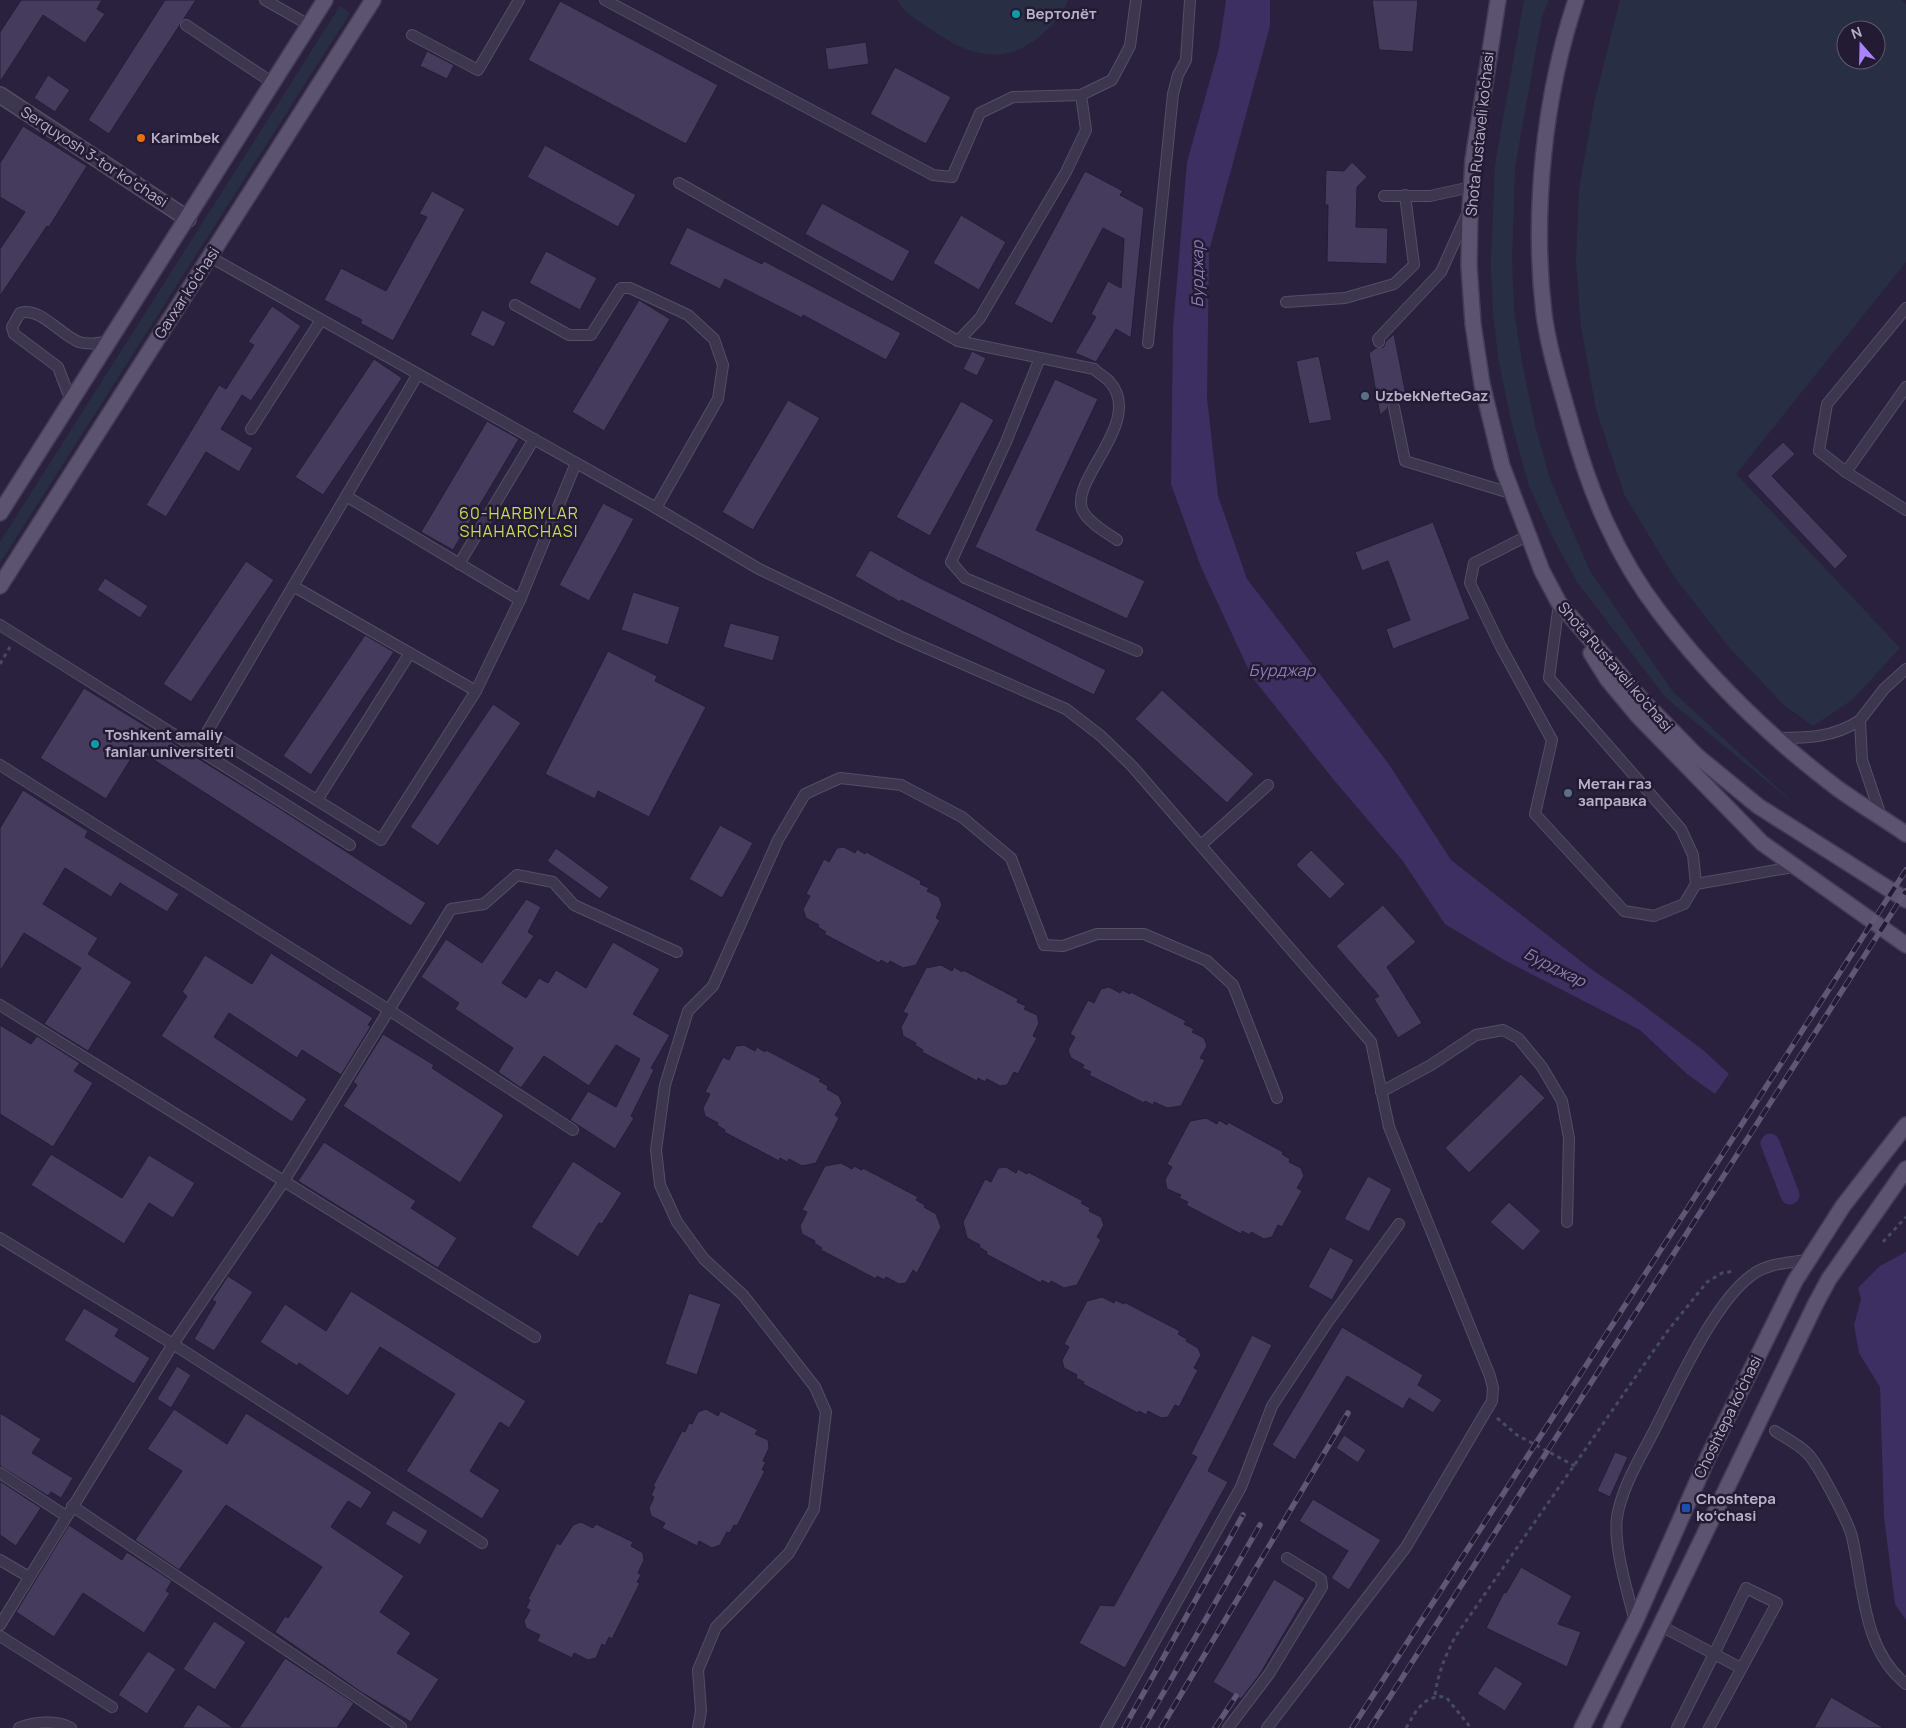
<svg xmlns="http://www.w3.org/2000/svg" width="1906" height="1728" font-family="Manrope,sans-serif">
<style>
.green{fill:#282f45;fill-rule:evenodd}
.water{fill:#3d2f61}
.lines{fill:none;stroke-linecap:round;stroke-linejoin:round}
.canal{stroke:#3d2f61;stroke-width:19}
.building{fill:#453b5d;stroke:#241d35}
.lane-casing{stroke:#554e66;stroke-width:12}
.street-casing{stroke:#554e66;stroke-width:18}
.primary-casing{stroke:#433c54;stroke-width:18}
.path{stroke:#464b61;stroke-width:3;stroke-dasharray:4 4;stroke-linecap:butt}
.lane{stroke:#3d364f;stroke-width:10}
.street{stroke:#3d364f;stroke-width:15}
.primary{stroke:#5b536f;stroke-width:15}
.rail-casing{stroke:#605776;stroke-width:5.5}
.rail{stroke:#221b33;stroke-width:4;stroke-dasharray:11;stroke-linecap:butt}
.culture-dot{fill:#0f9aa8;stroke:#221b33;stroke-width:2}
.food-dot{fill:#e8710a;stroke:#221b33;stroke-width:2}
.service-dot{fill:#5c6f8a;stroke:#221b33;stroke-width:2}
.transit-dot{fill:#1a4fb4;stroke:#221b33;stroke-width:2}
.labels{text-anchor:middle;stroke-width:5;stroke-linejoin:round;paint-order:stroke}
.poi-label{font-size:15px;font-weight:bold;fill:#b9b1ca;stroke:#221b33;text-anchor:start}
.street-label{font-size:15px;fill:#b9b1ca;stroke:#221b33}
.water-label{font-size:16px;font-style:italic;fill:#8f7eb8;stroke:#221b33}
.neighbourhood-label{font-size:16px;letter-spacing:1px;fill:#cadd59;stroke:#221b33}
</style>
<rect width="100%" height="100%" fill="#2a213f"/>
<g class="green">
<path d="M898,0H1068C1062,14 1052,26 1040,36C1002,68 965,54 929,28C919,21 902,12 898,0Z"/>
<polygon points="1524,0 1549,0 1542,16 1515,167 1512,260 1514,311 1522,362 1534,421 1550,479 1590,571 1673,692 1798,807 1666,698 1577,582 1552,536 1529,486 1512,425 1499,363 1493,313 1491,262 1495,165"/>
<path d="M1620,0H1901L1906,4V262L1736,474L1900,648L1852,700L1813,726L1784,705L1729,647L1673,575L1625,496L1596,409L1581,326L1576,261L1579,190L1594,104ZM1846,30H1876V60H1846Z"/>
<polygon points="340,6 350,13 0,563 0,542"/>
</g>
<g class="water">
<polygon points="1226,0 1270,0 1270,26 1209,251 1207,398 1218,496 1247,579 1388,763 1451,860 1591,969 1631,996 1703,1050 1729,1074 1715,1094 1687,1074 1640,1030 1506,961 1445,924 1402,860 1333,779 1252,677 1201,567 1171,484 1173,329 1187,162 1219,48"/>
<polygon points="1906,1252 1906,1620 1895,1604 1884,1517 1880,1387 1859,1353 1854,1325 1861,1299 1858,1288 1880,1266"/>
</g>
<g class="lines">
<polyline class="canal" points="1770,1143 1790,1195"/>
</g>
<g class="building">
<polygon points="21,0 102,0 97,9 105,14 85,43 43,15 0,82 0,32"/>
<polygon points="165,0 196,0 109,134 88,120"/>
<polygon points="1372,0 1418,0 1413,52 1379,50"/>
<polygon points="560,1 718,85 686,144 528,60"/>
<polygon points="866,42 869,64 828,70 825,48"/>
<polygon points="427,51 454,65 447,79 420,66"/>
<polygon points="895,67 951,97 926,144 870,114"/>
<polygon points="48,75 70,90 55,112 34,98"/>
<polygon points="23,126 87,166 49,227 47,226 0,296 0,249 25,212 0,197 0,163"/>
<polygon points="545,145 636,195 618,227 527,177"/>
<polygon points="1352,162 1367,177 1357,187 1356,227 1388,228 1387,264 1327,262 1328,205 1325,205 1326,170 1344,171"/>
<polygon points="1085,171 1123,191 1120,195 1144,208 1131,338 1116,329 1096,362 1075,353 1096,317 1091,314 1108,281 1121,288 1124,239 1103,228 1052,324 1014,304"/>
<polygon points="432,191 465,209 393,341 360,323 362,320 324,300 341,268 386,291 427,217 419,214"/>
<polygon points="822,203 910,251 893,282 805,234"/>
<polygon points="961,215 1006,242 979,290 933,263"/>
<polygon points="687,227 762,264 764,261 901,333 886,360 803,315 802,318 725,279 720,289 669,264"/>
<polygon points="546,251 597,278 580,310 529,283"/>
<polygon points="639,300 670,319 604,431 572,412"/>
<polygon points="272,306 301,326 251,401 242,395 221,429 253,448 239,472 206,452 166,517 146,505 219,385 226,389 254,345 248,342"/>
<polygon points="482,310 506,322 494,347 470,335"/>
<polygon points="1394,334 1406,395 1397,401 1390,402 1387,409 1380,415 1369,353 1376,348 1384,347 1386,341"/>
<polygon points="972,351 986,358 977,376 963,369"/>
<polygon points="1319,356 1332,420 1309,424 1296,361"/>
<polygon points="374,359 402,378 323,495 295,477"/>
<polygon points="1055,379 1098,399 1036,530 1145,581 1127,619 975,547"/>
<polygon points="788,400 820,418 753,530 722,512"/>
<polygon points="961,401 994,420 930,536 896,517"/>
<polygon points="487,421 519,439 453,550 421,532"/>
<polygon points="1783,442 1795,454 1772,476 1848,556 1835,569 1747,476"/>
<polygon points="603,503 634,519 589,601 559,585"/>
<polygon points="1433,522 1470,619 1393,649 1386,629 1410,620 1388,561 1362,571 1355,552"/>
<polygon points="870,550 920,578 1106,670 1094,695 901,600 900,602 855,576"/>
<polygon points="246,561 274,580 191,702 163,684"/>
<polygon points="105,578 148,606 140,618 97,590"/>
<polygon points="633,592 680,607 668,645 621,630"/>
<polygon points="730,623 780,636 773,661 723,647"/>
<polygon points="365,635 394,652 311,775 283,756"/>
<polygon points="608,651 657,676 655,681 706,707 649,817 598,791 595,799 545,774"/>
<polygon points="84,688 280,809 426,903 411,926 137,749 106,799 40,758"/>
<polygon points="1162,690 1254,774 1227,803 1135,719"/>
<polygon points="493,704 521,723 438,846 410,827"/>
<polygon points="23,790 88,831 85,837 179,894 167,912 120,883 111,897 65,868 43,904 98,938 88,954 132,982 88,1051 44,1024 81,968 24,933 0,971 0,828"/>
<polygon points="720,825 753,843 722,898 689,879"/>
<polygon points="844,847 855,853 857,849 865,854 866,852 921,881 920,884 929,888 927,891 939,897 942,905 936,918 940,920 916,965 903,968 890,961 888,964 881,960 879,963 824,934 826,932 818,927 819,925 806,918 803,909 810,896 806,894 824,859 829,862 837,848"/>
<polygon points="556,848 609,887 600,899 547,861"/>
<polygon points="1311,850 1345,884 1330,899 1296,865"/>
<polygon points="526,899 541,907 528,932 534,936 502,983 526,998 539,978 548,983 556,970 586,988 613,942 660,969 633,1014 670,1035 651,1068 654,1070 631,1116 634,1118 615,1149 570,1120 588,1091 616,1107 640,1059 616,1045 589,1086 544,1056 521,1088 498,1072 513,1048 455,1009 459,1003 421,977 446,939 482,963"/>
<polygon points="1383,905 1416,942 1387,967 1422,1023 1398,1038 1374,999 1379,996 1336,946"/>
<polygon points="271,953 373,1018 368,1025 371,1026 341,1075 302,1050 297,1058 229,1013 214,1037 307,1099 292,1122 161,1036 187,996 182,992 205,955 252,984"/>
<polygon points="941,965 952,971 954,967 962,972 963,970 1018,999 1017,1002 1026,1006 1024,1009 1037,1015 1039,1023 1033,1036 1037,1038 1018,1074 1014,1072 1007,1085 1000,1086 987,1079 985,1082 978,1078 977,1081 922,1052 923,1050 915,1045 916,1043 903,1036 901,1027 908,1014 903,1012 926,968"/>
<polygon points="1109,987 1120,993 1122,990 1130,994 1131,992 1186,1021 1184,1024 1194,1029 1192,1032 1204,1038 1207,1046 1200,1058 1205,1060 1181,1106 1167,1108 1154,1102 1153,1105 1145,1101 1144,1103 1089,1075 1091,1072 1082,1068 1084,1065 1071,1058 1068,1050 1075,1037 1070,1034 1088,1000 1094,1003 1101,989"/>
<polygon points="0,1025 31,1044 37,1036 80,1063 74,1071 93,1083 53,1147 0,1114"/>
<polygon points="383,1034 434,1065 432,1068 504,1115 460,1183 343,1106 357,1085 353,1082"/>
<polygon points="744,1045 755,1051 757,1047 765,1052 766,1050 821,1079 819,1081 828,1086 827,1089 839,1096 842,1103 835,1115 839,1118 816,1163 802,1166 789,1159 787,1162 780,1158 779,1161 724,1132 725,1130 717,1125 718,1123 705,1116 703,1108 710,1094 705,1092 723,1057 729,1060 736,1046"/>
<polygon points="1521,1074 1545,1098 1469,1173 1445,1148"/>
<polygon points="1206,1118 1217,1124 1219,1120 1227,1125 1228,1122 1283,1152 1282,1154 1290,1159 1289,1162 1301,1168 1304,1176 1297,1188 1302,1191 1282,1227 1278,1225 1272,1237 1264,1239 1251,1232 1250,1235 1242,1231 1241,1234 1186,1205 1188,1202 1179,1198 1181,1195 1167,1189 1165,1180 1172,1167 1167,1164 1190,1121"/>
<polygon points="324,1142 416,1201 411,1208 457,1238 438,1268 298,1181"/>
<polygon points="51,1154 122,1198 149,1155 195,1183 173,1218 149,1203 124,1244 31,1185"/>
<polygon points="573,1161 622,1193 602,1224 599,1223 578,1257 531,1227"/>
<polygon points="841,1163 852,1169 854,1166 862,1170 863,1168 918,1197 916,1200 925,1205 924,1207 936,1214 941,1227 917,1273 913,1270 906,1283 899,1284 886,1277 884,1280 877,1276 876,1279 821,1250 822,1248 814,1243 815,1241 802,1234 800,1226 807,1212 802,1210 825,1166"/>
<polygon points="1006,1167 1016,1173 1018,1169 1027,1174 1028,1172 1083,1201 1081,1203 1090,1208 1089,1211 1101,1217 1104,1225 1097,1237 1101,1240 1077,1285 1064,1288 1051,1281 1049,1284 1042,1280 1041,1283 986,1254 987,1252 979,1247 980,1245 967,1238 963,1222 985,1179 991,1182 998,1168"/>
<polygon points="1368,1176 1392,1189 1369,1232 1344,1219"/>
<polygon points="1509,1202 1541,1231 1523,1251 1490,1222"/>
<polygon points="1330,1247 1354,1260 1332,1300 1308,1287"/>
<polygon points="228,1276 253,1292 214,1351 194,1339 216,1302 212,1300"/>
<polygon points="351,1291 526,1401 509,1428 500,1422 470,1471 500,1490 482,1519 406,1471 455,1394 380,1347 348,1396 299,1363 297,1366 260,1342 285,1304 326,1331"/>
<polygon points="689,1293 721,1304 697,1375 665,1364"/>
<polygon points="1102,1297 1114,1303 1115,1300 1124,1304 1124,1302 1180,1331 1178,1334 1187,1339 1186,1341 1198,1348 1201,1355 1194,1368 1198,1370 1179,1407 1175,1405 1168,1417 1161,1418 1148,1411 1146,1415 1139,1411 1138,1413 1083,1384 1084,1382 1076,1378 1077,1375 1064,1368 1062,1360 1069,1347 1064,1344 1087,1301"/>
<polygon points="84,1308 119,1329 115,1336 150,1358 134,1384 64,1340"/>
<polygon points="1342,1327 1423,1375 1418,1385 1442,1400 1433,1413 1409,1398 1403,1409 1347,1376 1295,1460 1272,1445"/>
<polygon points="1252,1335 1272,1345 1208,1471 1228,1482 1125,1668 1079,1643 1100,1605 1114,1606 1197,1457 1191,1454"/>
<polygon points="177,1366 191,1375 171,1408 157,1399"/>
<polygon points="174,1409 227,1444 246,1413 372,1492 361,1509 348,1501 331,1527 404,1576 380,1612 411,1633 397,1653 439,1679 411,1722 361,1692 275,1632 285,1616 288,1618 322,1567 226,1505 179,1570 135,1540 182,1471 147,1449"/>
<polygon points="706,1409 718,1416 721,1411 758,1430 755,1434 768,1440 769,1448 763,1461 766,1462 762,1470 765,1471 737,1526 734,1525 730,1533 727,1532 720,1545 712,1548 699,1541 697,1546 662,1528 665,1523 651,1516 649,1508 654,1497 651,1495 655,1487 653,1486 682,1431 685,1432 689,1423 692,1424 698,1412"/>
<polygon points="0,1413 41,1439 32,1453 73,1478 61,1498 51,1492 48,1496 0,1466"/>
<polygon points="1344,1435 1366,1450 1358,1463 1336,1448"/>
<polygon points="1615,1452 1628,1457 1610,1497 1597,1491"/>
<polygon points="0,1481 41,1508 16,1546 0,1535"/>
<polygon points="1313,1499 1381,1540 1349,1590 1331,1578 1348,1551 1299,1521"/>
<polygon points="393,1510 428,1531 420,1545 385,1524"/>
<polygon points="581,1522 593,1528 596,1524 633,1542 631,1546 643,1553 644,1560 638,1573 641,1575 637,1582 640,1583 612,1639 609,1637 605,1646 602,1644 596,1658 588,1660 574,1653 572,1658 537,1641 540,1635 526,1628 524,1621 530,1610 526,1608 530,1600 528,1599 557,1543 560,1545 573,1525"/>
<polygon points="69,1525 122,1560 127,1552 172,1581 166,1591 170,1593 144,1633 83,1593 54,1637 16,1612"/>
<polygon points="1521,1567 1572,1596 1558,1624 1581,1632 1567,1667 1486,1628 1504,1592 1506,1593"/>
<polygon points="1274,1579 1305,1598 1260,1674 1241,1699 1213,1682"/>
<polygon points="214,1621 246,1642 215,1690 183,1669"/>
<polygon points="148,1651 176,1669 147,1714 118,1695"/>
<polygon points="285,1658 354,1703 337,1728 239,1728"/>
<polygon points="1495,1666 1523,1683 1505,1711 1477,1694"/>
<polygon points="1831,1697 1884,1728 1814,1728"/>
<polygon points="198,1704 234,1728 182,1728"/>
</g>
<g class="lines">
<defs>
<g id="lane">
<polyline points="265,0 309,25"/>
<polyline points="605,0 933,175 952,177 980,113 1013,97 1081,95 1112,80 1130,46 1136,0"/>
<polyline points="186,25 273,83"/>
<polyline points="412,35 478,70 519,0"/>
<path d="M679,183L958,341L1094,369C1098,373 1105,377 1109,381C1147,422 1064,483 1084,513C1091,524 1107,533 1117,540"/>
<polyline points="1384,196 1430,196 1471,187"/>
<polyline points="210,257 651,505 759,569 901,637 1066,709 1101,736 1132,766 1371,1042 1389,1127 1490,1376 1493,1388 1492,1401 1406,1547 1267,1728"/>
<polyline points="1286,302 1345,298 1394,284 1414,265 1405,195"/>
<polyline points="515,305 569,335 591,335 621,288 630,288 688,315 714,339 723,365 718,399 656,508"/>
<polyline points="958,341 980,318 1066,172 1086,130 1081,95"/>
<polyline points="1379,342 1378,339 1441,272 1467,214"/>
<polyline points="1148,343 1173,94 1178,75 1186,60 1190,0"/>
<polyline points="1040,358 1006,442 951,562 965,578 1137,651"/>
<polyline points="418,374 207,732 381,840 476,691 520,600 576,463"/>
<polyline points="1906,387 1846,472 1906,510"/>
<path d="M71,401L58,367L14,334L12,327L20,313C40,306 60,335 79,342C89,345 99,343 110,341"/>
<polyline points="1394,407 1405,461 1510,493"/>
<polyline points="251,429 321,320"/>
<polyline points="1846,472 1819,451 1827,404 1906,308"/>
<polyline points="346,496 520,600"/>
<polyline points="1527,536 1474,563 1470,583 1501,647 1552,740 1535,814 1624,911 1654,916 1684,904 1696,884 1693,855 1681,829 1549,678 1559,603"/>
<polyline points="459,564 534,439"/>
<polyline points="293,586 476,691"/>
<polyline points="0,625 350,845"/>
<path d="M1775,738C1806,738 1834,738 1860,720"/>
<polyline points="0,765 389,1010 284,1181 173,1344 0,1625"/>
<polyline points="317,800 410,653"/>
<polyline points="1881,816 1862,760 1860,720 1884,689 1906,669"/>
<polyline points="1201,845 1268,785"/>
<polyline points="1696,884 1793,867"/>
<polyline points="0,1005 535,1337"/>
<polyline points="1381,1092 1431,1065 1476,1035 1503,1030 1518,1038 1542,1067 1562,1101 1569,1138 1567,1222"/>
<polyline points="573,1130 389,1010 451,909 484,904 517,875 553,882 574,905 677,952"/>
<polyline points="0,1238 173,1344 482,1543"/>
<path d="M1775,1431C1785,1438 1798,1444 1807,1453C1817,1462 1849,1523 1852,1537C1864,1587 1862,1649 1906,1684"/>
<polyline points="0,1473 66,1516"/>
<polyline points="72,1506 401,1727"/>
<polyline points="0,1560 29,1577"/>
<path d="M1635,1622C1628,1593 1613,1546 1617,1517C1622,1486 1642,1455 1656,1427C1677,1385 1715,1301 1752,1275C1768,1263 1788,1263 1807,1260"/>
<polyline points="1661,1626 1714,1654 1746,1588 1777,1603 1709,1728"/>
<polyline points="0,1636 112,1707"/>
<path d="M19,1728C34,1721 56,1720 71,1728"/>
<polyline points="698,1728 701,1711 698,1670 716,1627 789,1553 814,1509 826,1412 815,1387 743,1295 704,1259 677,1222 660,1185 656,1150 665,1085 688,1011 713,986 778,840 805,794 840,778 901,785 962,817 1011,858 1044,945 1063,946 1097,934 1144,934 1207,961 1233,985 1277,1098"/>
<polyline points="1106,1728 1241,1487 1272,1406 1327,1323 1399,1224"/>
<polyline points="1228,1728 1269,1674 1322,1587 1321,1579 1287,1558"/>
<polyline points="1677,1728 1714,1654 1741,1668"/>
</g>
<polyline id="street" points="0,95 188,219"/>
<g id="primary">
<polyline points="1498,0 1473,160 1470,209 1469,266 1473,324 1482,384 1502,466 1542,571 1559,603 1642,700 1697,756 1758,806 1906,900"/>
<path d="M1576,0C1544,96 1532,213 1544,314C1549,351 1561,388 1571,424C1590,492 1616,556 1660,613C1710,679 1771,738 1837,788C1859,804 1883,818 1906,834"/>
<polyline points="0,513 325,0"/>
<polyline points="0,586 373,0"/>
<polyline points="1591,653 1608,680 1638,716 1762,843 1906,945"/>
<polyline points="1582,1728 1635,1622 1709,1455 1795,1281 1843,1206 1906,1125"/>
<polyline points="1611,1728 1816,1303 1829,1279 1906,1169"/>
</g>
</defs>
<use href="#lane" class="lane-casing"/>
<use href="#street" class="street-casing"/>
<use href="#primary" class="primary-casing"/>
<g class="path">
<polyline points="0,664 10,647"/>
<polyline points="1883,1242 1906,1217"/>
<polyline points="1497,1418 1517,1435 1575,1466"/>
<path d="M1435,1695C1438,1673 1445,1657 1455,1637L1666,1333L1707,1282L1722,1273L1735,1271"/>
<path d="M1406,1728C1416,1711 1424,1694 1446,1697L1471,1728"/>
</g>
<use href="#lane" class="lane"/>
<use href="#street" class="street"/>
<use href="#primary" class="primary"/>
<defs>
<g id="rail">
<polyline points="1124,1728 1243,1515"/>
<polyline points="1143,1728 1260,1525"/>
<polyline points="1161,1728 1348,1413"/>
<polyline points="1215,1728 1236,1696"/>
<polyline points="1352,1728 1906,870"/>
<polyline points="1370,1728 1906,891"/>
</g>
</defs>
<use href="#rail" class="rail-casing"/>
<use href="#rail" class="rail"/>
</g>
<g class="culture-dot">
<circle cx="1016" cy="14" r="5"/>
<circle cx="95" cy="744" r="5"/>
</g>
<circle class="food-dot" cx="141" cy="138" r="5"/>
<g class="service-dot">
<circle cx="1365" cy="396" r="5"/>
<circle cx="1568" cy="793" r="5"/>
</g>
<rect class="transit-dot" x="1681" y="1503" width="10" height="10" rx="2.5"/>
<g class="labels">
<g class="poi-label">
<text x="1026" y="19">Вертолёт</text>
<text x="151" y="143">Karimbek</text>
<text x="1375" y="401">UzbekNefteGaz</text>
<text x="105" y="740">Toshkent amaliy<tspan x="105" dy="17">fanlar universiteti</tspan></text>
<text x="1578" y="789">Метан газ<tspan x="1578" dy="17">заправка</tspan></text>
<text x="1696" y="1504">Choshtepa<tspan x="1696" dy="17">koʻchasi</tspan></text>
</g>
<g class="street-label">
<text transform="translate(1480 134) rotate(-84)" y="5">Shota Rustaveli ko'chasi</text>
<text transform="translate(94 157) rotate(33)" y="5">Serquyosh 3-tor koʻchasi</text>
<text transform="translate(187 293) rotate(-57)" y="5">Gavxar ko'chasi</text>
<text transform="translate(1615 667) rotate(49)" y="5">Shota Rustaveli ko'chasi</text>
<text transform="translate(1728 1417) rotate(-64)" y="5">Choshtepa ko'chasi</text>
</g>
<g class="water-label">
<text transform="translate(1197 274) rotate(-90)" y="6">Бурджар</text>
<text x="1282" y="676">Бурджар</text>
<text transform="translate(1555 967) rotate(27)" y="6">Бурджар</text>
</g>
<g class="neighbourhood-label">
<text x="519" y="519">60-HARBIYLAR<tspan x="519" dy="18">SHAHARCHASI</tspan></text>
</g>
</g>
<g transform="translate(1861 45) rotate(340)"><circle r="24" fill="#221b33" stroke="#5e576f"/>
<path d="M0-4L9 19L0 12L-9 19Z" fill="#aa81ff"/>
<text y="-8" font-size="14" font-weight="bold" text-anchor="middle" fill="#b9b1ca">N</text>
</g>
</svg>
